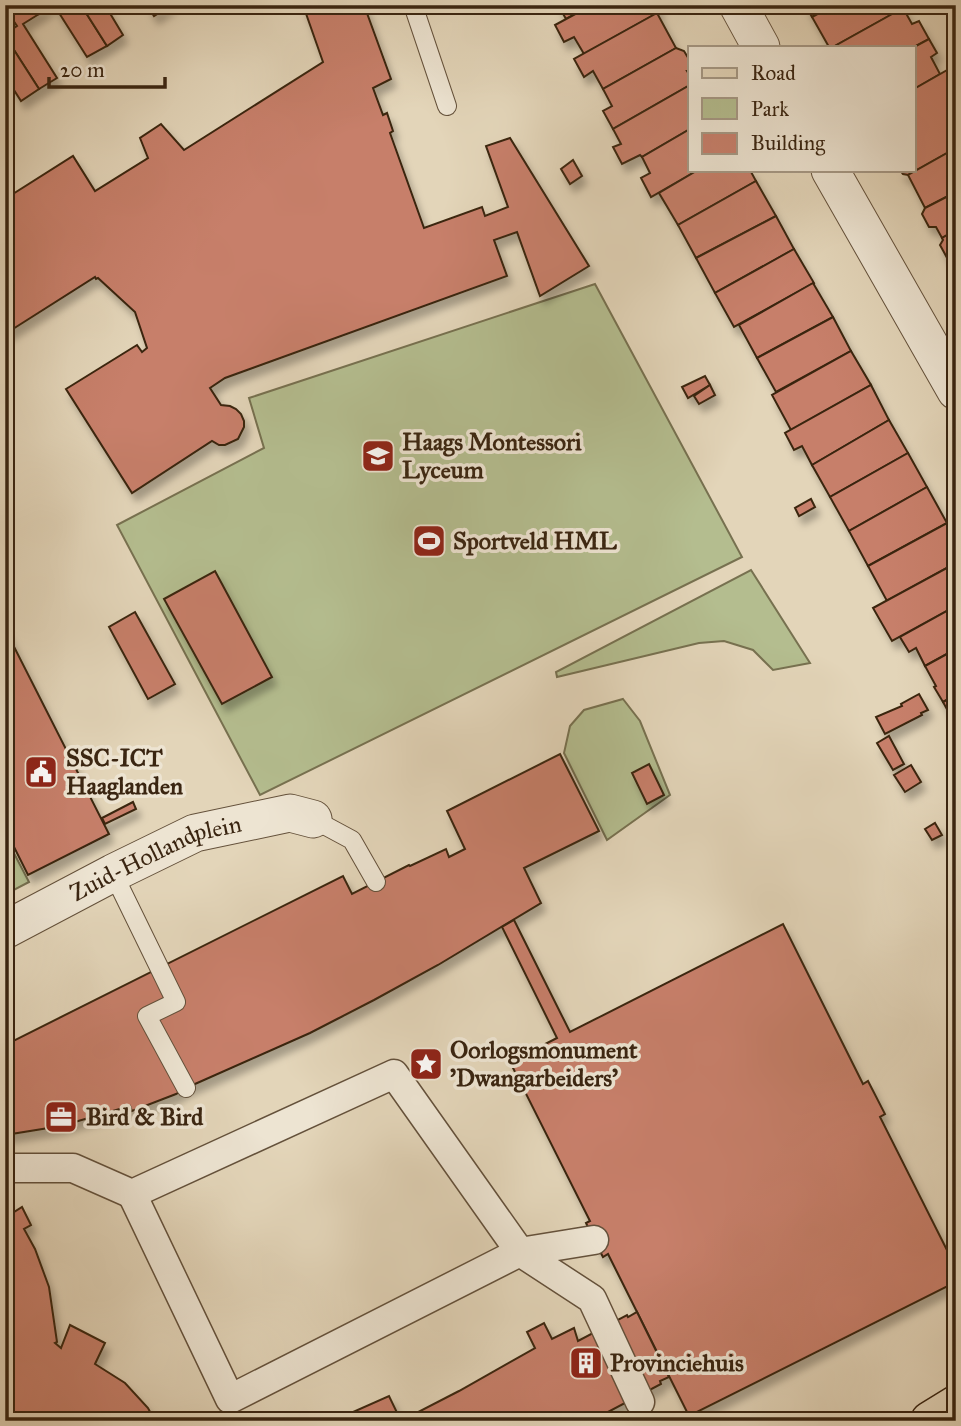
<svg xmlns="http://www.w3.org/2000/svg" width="961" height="1426" font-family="'IM FELL Great Primer',serif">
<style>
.green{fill:#b4bd8f;stroke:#777150;stroke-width:2}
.building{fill:#c77f6b;stroke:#3a2511;stroke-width:2;filter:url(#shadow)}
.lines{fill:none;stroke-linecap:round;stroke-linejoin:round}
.service-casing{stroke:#64513b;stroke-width:20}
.pedestrian-casing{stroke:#64513b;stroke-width:31}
.minor-casing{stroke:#64513b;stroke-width:39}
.primary-casing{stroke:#3a2511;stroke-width:41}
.service{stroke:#ede4d2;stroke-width:18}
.pedestrian{stroke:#ede4d2;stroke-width:28}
.minor{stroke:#ede4d2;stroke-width:37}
.primary{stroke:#e3d5b9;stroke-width:38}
.labels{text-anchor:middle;stroke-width:7;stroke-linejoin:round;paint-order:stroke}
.poi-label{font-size:24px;font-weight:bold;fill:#3a2511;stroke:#ede4d2;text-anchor:start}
.street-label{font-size:24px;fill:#3a2511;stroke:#ede4d2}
</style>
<defs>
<filter id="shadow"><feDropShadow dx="4.5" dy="8" stdDeviation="3.5" flood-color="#0004"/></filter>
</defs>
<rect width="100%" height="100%" fill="#e3d5b9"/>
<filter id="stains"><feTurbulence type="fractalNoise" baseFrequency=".00286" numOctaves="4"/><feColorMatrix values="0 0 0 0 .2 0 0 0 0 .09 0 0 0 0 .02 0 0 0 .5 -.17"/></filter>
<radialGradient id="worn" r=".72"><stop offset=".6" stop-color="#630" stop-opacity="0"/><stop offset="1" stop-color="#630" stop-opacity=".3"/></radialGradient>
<g class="green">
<polygon points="595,284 742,557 260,795 117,525 264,448 249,398"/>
<polygon points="751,570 810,663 773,670 753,650 724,641 699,643 557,677 556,672"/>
<polygon points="623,699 640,721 670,795 607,840 564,753 570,726 584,710"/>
<polygon points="5,836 29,882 10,892 5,883"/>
</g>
<g class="building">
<polygon points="5,5 33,5 39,14 23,24 57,78 39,89 5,36 5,34 17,26 13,20 5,25"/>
<polygon points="33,5 52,5 39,14"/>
<polygon points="54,5 81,5 107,46 87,57"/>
<polygon points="81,5 105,5 123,35 107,46"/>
<polygon points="147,5 171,5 154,16"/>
<polygon points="303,5 364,5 391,79 373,88 383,115 387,113 393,131 390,133 424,228 482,207 485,216 508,207 486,146 510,138 589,266 540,296 517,232 494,240 507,276 225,378 210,388 221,405 230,406 236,409 241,414 244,421 244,427 238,439 225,445 219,445 212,441 132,493 66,389 137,345 142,352 147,348 135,312 98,278 96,279 95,277 5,334 5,199 73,156 95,191 148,158 140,138 161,124 184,150 323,62"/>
<polygon points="558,5 592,5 566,19"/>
<polygon points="592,5 658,5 659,6 657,13 584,54 574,37 564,42 555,25"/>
<polygon points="805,5 834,5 812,17"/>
<polygon points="834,5 901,5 903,8 833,47 829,47 812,17"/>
<polygon points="903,8 912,24 919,21 929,39 914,47 833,47"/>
<polygon points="657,13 676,48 603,89 593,71 584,77 574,59"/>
<polygon points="5,36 39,89 21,101 5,76"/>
<polygon points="929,39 937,53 931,57 940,74 914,89 914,47"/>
<polygon points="676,48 684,51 690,61 689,71 687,71 690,76 690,85 613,129 603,111 612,106 603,89"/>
<polygon points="956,65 956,148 908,175 903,174 900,170 914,170 914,89"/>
<polygon points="690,85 690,129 642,157 640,155 622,164 613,147 621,144 613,129"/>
<polygon points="690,129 690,170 698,170 651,197 641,178 650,173 642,157"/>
<polygon points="956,148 956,192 925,208 908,175"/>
<polygon points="573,160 582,176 570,184 561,169"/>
<polygon points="698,170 750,170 756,181 678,225 659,193"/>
<polygon points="756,181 776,216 696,258 678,225"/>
<polygon points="956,192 956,230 942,238 936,227 929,227 922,214 925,208"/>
<polygon points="776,216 794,249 715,293 696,258"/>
<polygon points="956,230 956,262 951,265 940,245 943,240 942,238"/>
<polygon points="794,249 814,283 734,327 715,293"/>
<polygon points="813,283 833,317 757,358 739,325"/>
<polygon points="833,317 851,351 776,392 757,358"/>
<polygon points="851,351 871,385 791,430 772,395"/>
<polygon points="705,376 710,385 688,398 682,387"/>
<polygon points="710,385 715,395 699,404 694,396"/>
<polygon points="871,385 889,420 812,465 802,446 794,450 785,433"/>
<polygon points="889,420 908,453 830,497 812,465"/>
<polygon points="908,453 927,487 849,531 830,497"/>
<polygon points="927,487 947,523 868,566 849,531"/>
<polygon points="811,499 815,507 799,516 795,508"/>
<polygon points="947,523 956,539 956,563 887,601 868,566"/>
<polygon points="956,563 956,606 892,641 873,608"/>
<polygon points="215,571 272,677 222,704 164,599"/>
<polygon points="956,606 956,649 925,666 916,648 909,652 900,637"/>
<polygon points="135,612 175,684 148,699 109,627"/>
<polygon points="5,629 109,834 28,875 5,829"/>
<polygon points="956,649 956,695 943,702 934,687 936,686 925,666"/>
<polygon points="919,694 928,710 921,713 922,715 885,734 876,717 902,706 901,704"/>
<polygon points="956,695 956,726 943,702"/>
<polygon points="889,736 904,764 893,770 877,743"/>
<polygon points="560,754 599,831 524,868 541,903 438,965 374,1000 310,1033 186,1088 176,1094 132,1111 130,1106 61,1126 5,1135 5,1045 343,876 352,894 409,865 410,866 446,849 449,857 465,849 447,811"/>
<polygon points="649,764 664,795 647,804 632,773"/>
<polygon points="911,765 921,782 905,792 894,775"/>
<polygon points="133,802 136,809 105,824 102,818"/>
<polygon points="935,823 942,835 932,840 925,829"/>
<polygon points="514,920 570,1032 783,924 863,1084 868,1081 885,1114 880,1117 956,1268 956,1282 689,1416 608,1254 603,1257 594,1240 586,1223 590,1221 510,1062 557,1038 502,927"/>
<polygon points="5,1203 9,1203 14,1212 22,1207 31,1225 24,1229 35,1249 49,1287 57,1342 55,1343 61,1348 70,1325 105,1343 95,1364 125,1383 148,1408 155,1421 5,1421"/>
<polygon points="637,1312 669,1377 660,1381 661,1384 591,1421 357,1421 353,1412 389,1396 401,1421 459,1391 535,1348 527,1332 544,1323 552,1339 574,1328 578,1341 627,1315 628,1317"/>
</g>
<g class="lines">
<defs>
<g id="service">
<polyline points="413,5 447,106"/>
<polyline points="313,819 352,840 376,882"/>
<polyline points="113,873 176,1002 147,1016 186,1088"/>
</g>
<g id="pedestrian">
<polyline points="5,1168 73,1168 132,1194 394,1074 520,1252 594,1240"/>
<polyline points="132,1194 230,1399 520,1252 592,1299 640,1402"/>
</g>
<g id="minor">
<polyline points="738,5 761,47"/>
<polyline points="830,170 956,391"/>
<path id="s1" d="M5,930L113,873L195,833L290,813L313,819"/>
</g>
<polyline id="primary" points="930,1421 956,1405"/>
</defs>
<use href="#service" class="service-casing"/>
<use href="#pedestrian" class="pedestrian-casing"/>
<use href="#minor" class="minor-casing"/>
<use href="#primary" class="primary-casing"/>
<use href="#service" class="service"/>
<use href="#pedestrian" class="pedestrian"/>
<use href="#minor" class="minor"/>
<use href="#primary" class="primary"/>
</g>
<defs>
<symbol id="school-square" viewBox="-11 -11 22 22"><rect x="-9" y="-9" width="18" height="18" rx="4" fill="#8f2418" stroke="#ede4d2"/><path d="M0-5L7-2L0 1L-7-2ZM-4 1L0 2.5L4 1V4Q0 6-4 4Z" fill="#fff"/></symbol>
<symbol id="stadium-square" viewBox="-11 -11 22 22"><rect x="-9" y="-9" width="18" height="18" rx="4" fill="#8f2418" stroke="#ede4d2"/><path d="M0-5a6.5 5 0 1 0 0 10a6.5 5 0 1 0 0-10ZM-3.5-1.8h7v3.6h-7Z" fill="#fff"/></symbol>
<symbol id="civic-square" viewBox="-11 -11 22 22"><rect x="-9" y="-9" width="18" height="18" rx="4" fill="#8f2418" stroke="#ede4d2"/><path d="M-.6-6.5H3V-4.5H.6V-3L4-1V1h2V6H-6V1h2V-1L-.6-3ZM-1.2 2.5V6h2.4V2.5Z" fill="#fff"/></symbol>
<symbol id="sight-square" viewBox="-11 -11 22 22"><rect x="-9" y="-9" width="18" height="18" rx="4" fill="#8f2418" stroke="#ede4d2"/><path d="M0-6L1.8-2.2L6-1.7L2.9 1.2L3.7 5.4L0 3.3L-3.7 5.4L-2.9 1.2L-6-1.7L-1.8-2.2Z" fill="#fff"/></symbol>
<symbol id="office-square" viewBox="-11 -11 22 22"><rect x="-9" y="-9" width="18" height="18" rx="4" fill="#8f2418" stroke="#ede4d2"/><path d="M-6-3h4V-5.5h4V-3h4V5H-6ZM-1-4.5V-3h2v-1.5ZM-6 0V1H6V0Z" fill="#fff"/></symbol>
<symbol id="building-square" viewBox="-11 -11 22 22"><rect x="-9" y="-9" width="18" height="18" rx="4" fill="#8f2418" stroke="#ede4d2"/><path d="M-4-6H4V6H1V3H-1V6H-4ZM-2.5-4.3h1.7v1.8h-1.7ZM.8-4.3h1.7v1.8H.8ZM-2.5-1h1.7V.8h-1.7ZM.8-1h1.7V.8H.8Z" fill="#fff"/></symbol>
</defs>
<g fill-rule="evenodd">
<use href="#school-square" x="359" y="437" width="38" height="38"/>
<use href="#stadium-square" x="410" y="522" width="38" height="38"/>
<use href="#civic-square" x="22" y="753" width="38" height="38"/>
<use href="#sight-square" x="407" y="1045" width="38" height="38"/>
<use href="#office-square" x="42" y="1098" width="38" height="38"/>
<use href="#building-square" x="567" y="1344" width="38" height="38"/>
</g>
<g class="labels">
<g class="poi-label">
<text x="402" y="450">Haags Montessori<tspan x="402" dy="28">Lyceum</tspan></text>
<text x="453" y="549">Sportveld HML</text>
<text x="66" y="766">SSC-ICT<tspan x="66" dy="28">Haaglanden</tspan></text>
<text x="450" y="1058">Oorlogsmonument<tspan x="450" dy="28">'Dwangarbeiders'</tspan></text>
<text x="86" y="1125">Bird &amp; Bird</text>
<text x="610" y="1371">Provinciehuis</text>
</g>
<g class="street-label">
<text dy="8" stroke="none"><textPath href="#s1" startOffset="168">Zuid-Hollandplein</textPath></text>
</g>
</g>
<rect width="961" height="1426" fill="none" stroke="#e3d5b9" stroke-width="28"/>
<rect x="7" y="7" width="947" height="1412" fill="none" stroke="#3a2511" stroke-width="3.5"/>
<rect x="14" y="14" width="933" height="1398" fill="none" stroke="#3a2511" stroke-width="2"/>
<rect x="688" y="46" width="228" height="126" fill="#ede4d2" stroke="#a59885" stroke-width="2"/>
<rect x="702" y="68" width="35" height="10" fill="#e3d5b9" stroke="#a59885" stroke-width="2"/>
<text x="751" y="80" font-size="21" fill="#3a2511">Road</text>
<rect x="702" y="98" width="35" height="21" fill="#b4bd8f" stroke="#a59885" stroke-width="2"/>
<text x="751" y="116" font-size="21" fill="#3a2511">Park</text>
<rect x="702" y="133" width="35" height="21" fill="#c77f6b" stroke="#a59885" stroke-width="2"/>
<text x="751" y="150" font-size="21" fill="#3a2511">Building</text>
<path d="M49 77v10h116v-10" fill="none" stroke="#3a2511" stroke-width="3.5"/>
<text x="60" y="77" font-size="21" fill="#3a2511" stroke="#ede4d2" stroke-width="5" paint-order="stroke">20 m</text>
<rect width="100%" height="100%" filter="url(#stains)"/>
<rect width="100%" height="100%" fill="url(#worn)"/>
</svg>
